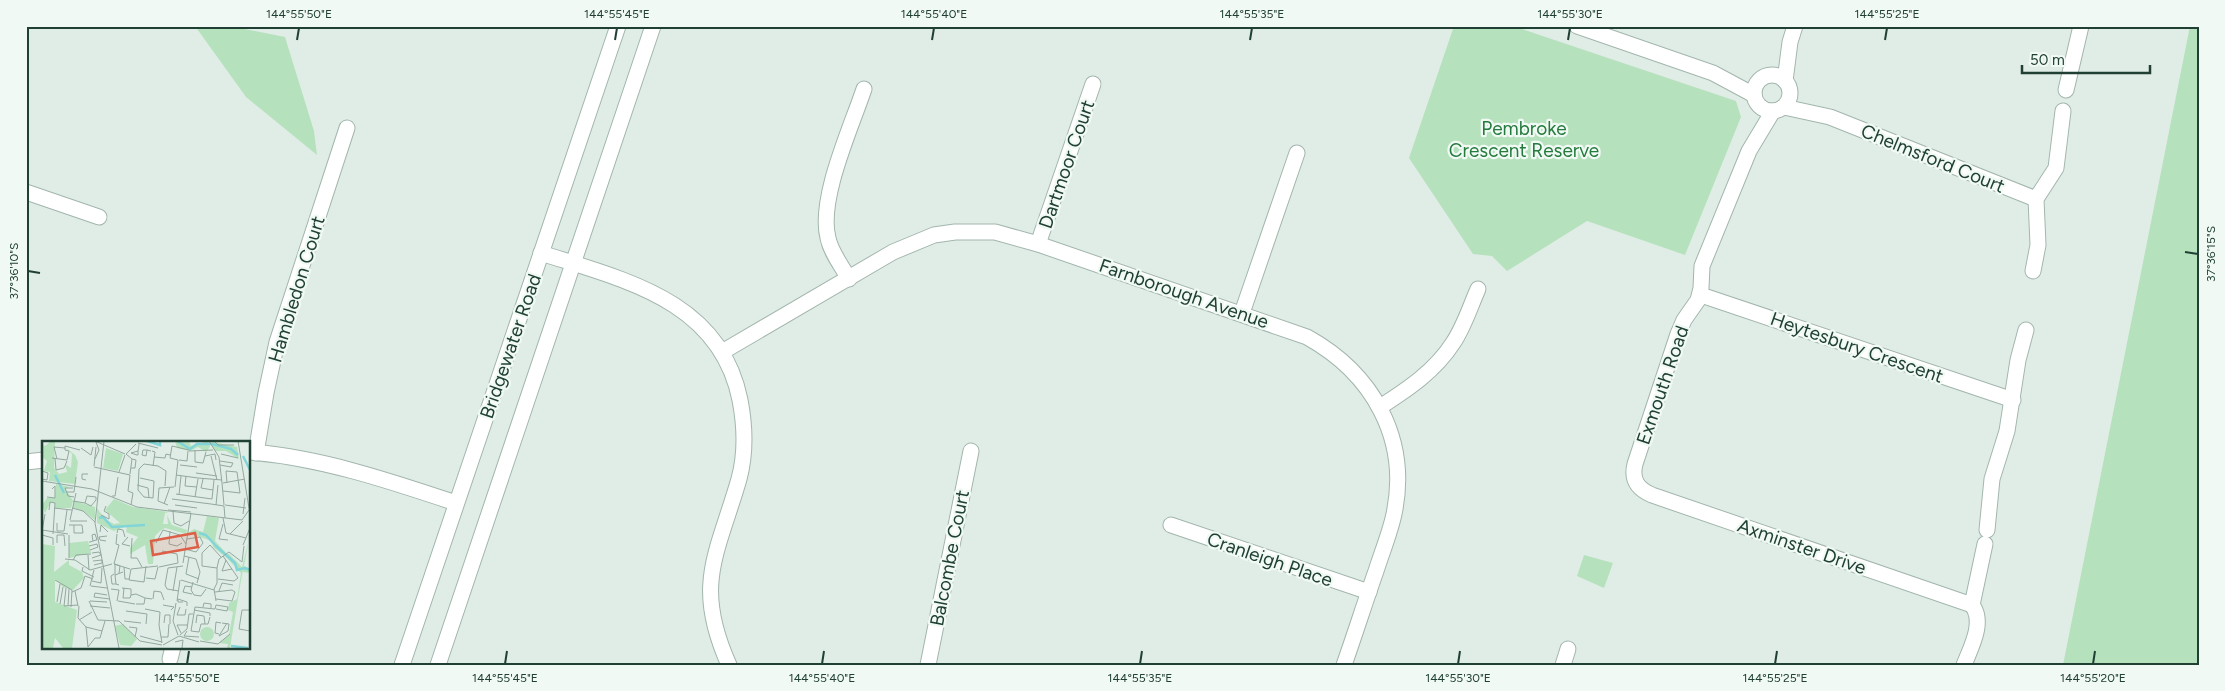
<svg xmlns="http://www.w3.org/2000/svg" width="2225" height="691" font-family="Figtree,sans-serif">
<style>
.green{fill:#b6e1bd}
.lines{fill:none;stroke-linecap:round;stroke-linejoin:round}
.minor-casing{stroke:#a2b6ad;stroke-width:17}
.minor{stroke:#fff;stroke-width:15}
.ticks{fill:none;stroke:#1f4033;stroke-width:2}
.labels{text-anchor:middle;stroke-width:4.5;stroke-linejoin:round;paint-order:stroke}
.park-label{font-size:19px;fill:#247b3d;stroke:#f1f9f4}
.street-label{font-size:19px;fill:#1f4033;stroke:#f1f9f4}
.inset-river{fill:none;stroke:#81d5d9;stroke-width:2.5}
.inset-road{fill:none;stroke:#93a89e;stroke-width:1}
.view{fill:#dd5f48;fill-opacity:0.15;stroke:#dd5f48;stroke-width:2.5}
.inset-edge{fill:none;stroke:#1f4033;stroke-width:2.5}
.neatline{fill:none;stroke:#1f4033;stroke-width:2}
.ticks-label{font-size:12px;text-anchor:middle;fill:#1f4033}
</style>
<rect width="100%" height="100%" fill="#e0ede6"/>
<g class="green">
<polygon points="195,26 230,26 285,37 314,131 317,155 246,97"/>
<polygon points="1454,26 1513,26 1736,101 1741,117 1685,255 1587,221 1507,271 1492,256 1473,254 1409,158"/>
<polygon points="2190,26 2199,26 2199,665 2063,665"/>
<polygon points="1584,555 1613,563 1604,588 1577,576"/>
</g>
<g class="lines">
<defs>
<g id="minor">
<polyline points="1577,26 1713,73 1754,95"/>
<circle cx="1772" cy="93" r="18"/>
<polyline points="1785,81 1790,42 1795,26"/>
<polyline points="2066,90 2081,26"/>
<polyline points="1784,107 1830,117 2036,199"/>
<path d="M1773,111L1749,151L1702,266L1701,288L1698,300L1684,320L1678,334L1635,464C1631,480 1638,489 1652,495L1972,605"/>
<polyline points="26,192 99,217"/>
<polyline points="1038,244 1093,84"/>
<path d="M541,253C624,280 720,300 740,400C745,426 746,453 739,479C717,555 693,585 729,665"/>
<polyline points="2033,271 2038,245 2036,199 2056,168 2063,111"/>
<path d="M849,279C842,266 831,253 828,238C818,199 851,128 864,89"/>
<polyline points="1701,295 2013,400"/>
<polyline points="1242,313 1297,153"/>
<path d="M722,352L893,252L934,235L955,232H995L1038,244L1307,337C1372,373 1410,438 1394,514C1390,533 1382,552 1376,571C1365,602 1355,634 1344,665"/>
<path d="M1380,407C1408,389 1435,371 1453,343C1464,327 1470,307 1478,289"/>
<path d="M249,452C319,457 390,481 456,503"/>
<polyline points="256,453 266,393 277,342 347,128"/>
<polyline points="26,462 44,460"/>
<polyline points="1171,525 1369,592"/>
<polyline points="1987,530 1992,479 2007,431 2018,360 2026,330"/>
<polyline points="170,659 173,647"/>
<polyline points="402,665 618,26"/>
<polyline points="438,665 653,26"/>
<polyline points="928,665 971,451"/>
<polyline points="1563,665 1568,649"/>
<path d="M1964,665C1971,647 1985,622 1972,605L1985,544"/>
</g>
</defs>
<use href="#minor" class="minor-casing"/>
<use href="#minor" class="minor"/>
</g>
<path class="ticks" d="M297,40L299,28M615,40L617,28M932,40L934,28M1250,40L1252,28M1568,40L1570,28M1885,40L1887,28M2185,252L2198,254M28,271L40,273M187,664L189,651M505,664L507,651M822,664L824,651M1140,664L1142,651M1458,664L1460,651M1775,664L1777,651M2093,664L2095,651"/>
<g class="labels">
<g class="park-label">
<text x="1524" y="135">Pembroke<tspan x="1524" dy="22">Crescent Reserve</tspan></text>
</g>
<g class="street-label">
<text transform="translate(1933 158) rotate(22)" y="7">Chelmsford Court</text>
<text transform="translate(1066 164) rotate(-71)" y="7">Dartmoor Court</text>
<text transform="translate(296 289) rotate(-73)" y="7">Hambledon Court</text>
<text transform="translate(1184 293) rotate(19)" y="7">Farnborough Avenue</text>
<text transform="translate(510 346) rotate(-71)" y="7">Bridgewater Road</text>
<text transform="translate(1857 347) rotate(19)" y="7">Heytesbury Crescent</text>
<text transform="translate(1662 385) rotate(-71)" y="7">Exmouth Road</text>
<text transform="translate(1802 546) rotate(19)" y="7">Axminster Drive</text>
<text transform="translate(949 558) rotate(-79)" y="7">Balcombe Court</text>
<text transform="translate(1270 559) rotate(19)" y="7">Cranleigh Place</text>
</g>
</g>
<g transform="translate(42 441)">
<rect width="208" height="208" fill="#e0ede6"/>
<path d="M9,0H13L12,27L17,33L25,31L23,23L29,27L30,13L23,6L33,14L36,21L33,43L7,40L8,31L2,30L5,20L0,16V3L3,5ZM133,0H147L149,5L166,0L168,6L164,11L156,6L148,10L135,7ZM172,1L195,6L197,18L184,10H173L168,2ZM64,7L81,13L76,30L61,27ZM14,43L28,46L23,47L31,60L29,67H13V62L9,61L3,72L0,64L5,57H13ZM72,58L91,66L127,71L123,72L121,83H126L125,74L130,84L145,89L144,93L123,87L118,90L113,95L111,123H106L103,104L88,113V107L96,96L84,91L85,85L72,90L55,82V67L63,78L72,83L78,82L63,69ZM32,60L53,66V79L41,70L31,67ZM165,75L177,77L173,100L184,112L181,114L171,106L170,100L146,92L152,88L161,91ZM207,99L202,125L207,127V132L201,131L200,140L201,127L188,207H185L186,203L177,202L187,194L191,171L186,169L187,162L136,155L187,162L195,158L199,132L182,114L187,113L200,126ZM46,100L49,112L27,117V102ZM0,103L13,105L12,131L27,119V124L40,131L42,137L31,149L21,146L13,138V161L35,169L30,207H21L13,197L11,207H0ZM81,183L95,198L89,205L78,204L73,185ZM158 193a7 7 0 1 1 14 0a7 7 0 1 1-14 0Z" fill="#b6e1bd"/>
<path class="inset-river" d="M105,0L118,4V0M135,0L148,8L155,3H170L189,8L196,14M201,15L208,29M13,34L22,52M57,77L61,76L70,86L103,84M157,92L164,94L174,105M174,105L193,122L195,129L203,127L208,129M189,205L206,207"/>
<path class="inset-road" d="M53,0L83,13M62,0L53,82L77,207M167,0L177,16L180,42M172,0L176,4H192M196,0L208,73M96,2L116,7M130,5L128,17L136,19M130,5L147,9M39,7L49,14L51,6M105,9H101L100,14L104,15L105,9L109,10M153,9V21L161,22L164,11M96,10L89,12L95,14H96V10L97,4V2M110,10L113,11L111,25M147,10L171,9M179,13L196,17M163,15L173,13L174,19M169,15L175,39M112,16L123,17L124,13L128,14M10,17L25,19M13,17L14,29L22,27L25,20M15,18L12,6L23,7M53,18L57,9L54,1M25,19L27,10L23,9V5L38,9M137,19L145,20L146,10M178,20L191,22L189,26L178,24M138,24L155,26M52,25L54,6M116,25L124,30L123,45M52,26L88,34M89,27H93L94,19L90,18M0,30L6,32L5,39L0,38M77,31L83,14M154,32L175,35M88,33L90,18L84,13L94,3M134,34L156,37M144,35L143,45L155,46M98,37L112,40L111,57M156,37L180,39M161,38L159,47L171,49M44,39L40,38V33H46M0,40L50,48L95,66L200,79L207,69M180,42L182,64M181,42L203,38M95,44L106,47L107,57M133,46L136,19M31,47H23L26,55L32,56M86,50L91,52L89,64M86,50L88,34M181,50L198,52L195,31L184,30L185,42M25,51H32L34,36M134,53L170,58M137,54L139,35M70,55H73L76,36M5,56L13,57V45L10,48M153,56L156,38M111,57L102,56L96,49L97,28L102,23L116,25M130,58L169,63M170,58L172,39M31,60L43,62L45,55M43,62L49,65L54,59V56L45,55M122,63L128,46M169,63L182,65L183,77M126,64L116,60L117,47L132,46M133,64L155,67M174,64L176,44M183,64L204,67M12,67L30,69M30,67L41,70L53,81M7,69L8,61L13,62L11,93M126,69L149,71M131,70L132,82L139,85L147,80M201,73L203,57M59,74L67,78V73L62,70L64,65M181,77L184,92L204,97M28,79L34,52M28,80H45M15,82V90H22L25,69M181,83L177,98L186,99M27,84H40L41,92H32V84M0,89L26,93M0,90L3,73M128,90L127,103L135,105L140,102M58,91L59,84L66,91M75,92L76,88L81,89L83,96M188,93L201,80M0,94L11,97V104M86,96L80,103L88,105M64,100L58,99L57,96L65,95M47,101H48L54,99H55L53,93L50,94L51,100M15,102V94H22L23,105M114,102L121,89L138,94L144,103M201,104L208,87M47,105L55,103L56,106L48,109M143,108L154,111L161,102L158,96L145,98M120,110L135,113L136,122M187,111L200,121L202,105M50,112L57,111L59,114L50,117M46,114L47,129M142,115L154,118L158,131L155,142M147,116L144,133L157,138M27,117V94M89,117L90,97M89,117H95L100,126M23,118L33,119L48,129L70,123M31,119L34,114L49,113M184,119L180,130L190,128M51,120L60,119V122L52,124M141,122L149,72M72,123L77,104L74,103L75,93M72,123L88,128M41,126L40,130L52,136M82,126L83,138H87M117,126L136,122M175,127L160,125V112L168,104L179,116M175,127L177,118L187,111M89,128L87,139L102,141L104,125M89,128L116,125M72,133L69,135L70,143H74M73,134V123L78,125L77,132M104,137L113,138L116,126M176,138L192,140L196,137L181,115M13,139L30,149L29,166M139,139L172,149M50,140L59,142L60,127M151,141L149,149L152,154L159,155L164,148M77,144L74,143L73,134L81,131M48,145L52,129M49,145L65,147M150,146L143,145L141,151L150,153M24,147L22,165L36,164M80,147L89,148V154M82,147L81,157H88L89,154L94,153L103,157M69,148L77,149L75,160M33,150L36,165M131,150L135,126M137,150L125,148L123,144L126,127L141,125M177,150L180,142L191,144M30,151L39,147L43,135L51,138M173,151L190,149L193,151L190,160L174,158M65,154L53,152L52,156L68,158M111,158L112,150L119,151L122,159M47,160L56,179L77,180L98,200L120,204M48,160L65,161M76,160L93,163M135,160L138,139M174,160L172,148L175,142V127M15,161L18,143M141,161H136V158L145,161V165M134,162L131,180L136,194M18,163L21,146M94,163H102L103,157L110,158M121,164L132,166L129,169M26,165L27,148M37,165L36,177L44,186L60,190L63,180M48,165L68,167M138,166L135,174H143L144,168M153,166L149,190L157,191M153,166L173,168M161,166L162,162L169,163V167M103,168L118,171L117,184M173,168L174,164L186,166L185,170L174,168M152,169L168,172V175M208,169H200L197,188L208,190M84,170L105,173L104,183M37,179L50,171M82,180L99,182M122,182L123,174H128V183M154,182L155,174L162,175L163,183M117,184L120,202M44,186L46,206L53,197H58L60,190M87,186L95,187L93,196M145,190L142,195L157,196M157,191L159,183H166L168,176M139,192L135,184H145M177,193L173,192L174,181L179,182M138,194L145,188L147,173H151M98,195L120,201M137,195L157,201M177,195L186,190L187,183L180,182M177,195L185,182M119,196H126L127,183M158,200L176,203M133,201L141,199L140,207M176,203L188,193M121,204L137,195"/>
<path class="view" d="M153,92L156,106L111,114L109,100Z"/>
<rect width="208" height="208" class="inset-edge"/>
</g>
<rect width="2225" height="691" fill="none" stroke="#f1f9f4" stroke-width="55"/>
<path d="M2022 65v8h128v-8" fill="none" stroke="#1f4033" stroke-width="2.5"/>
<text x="2030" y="65" font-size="15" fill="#1f4033" stroke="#f1f9f4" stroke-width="4" paint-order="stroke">50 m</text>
<rect x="28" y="28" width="2170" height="636" class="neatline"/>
<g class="ticks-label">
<text x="299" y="18">144°55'50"E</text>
<text x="617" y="18">144°55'45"E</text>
<text x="934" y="18">144°55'40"E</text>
<text x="1252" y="18">144°55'35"E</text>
<text x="1570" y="18">144°55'30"E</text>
<text x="1887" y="18">144°55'25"E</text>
<text transform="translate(2211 254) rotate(-90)" y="4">37°36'15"S</text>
<text transform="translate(14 271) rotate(-90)" y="4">37°36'10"S</text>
<text x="187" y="682">144°55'50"E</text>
<text x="505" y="682">144°55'45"E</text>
<text x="822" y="682">144°55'40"E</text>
<text x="1140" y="682">144°55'35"E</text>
<text x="1458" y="682">144°55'30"E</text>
<text x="1775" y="682">144°55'25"E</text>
<text x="2093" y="682">144°55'20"E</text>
</g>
</svg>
